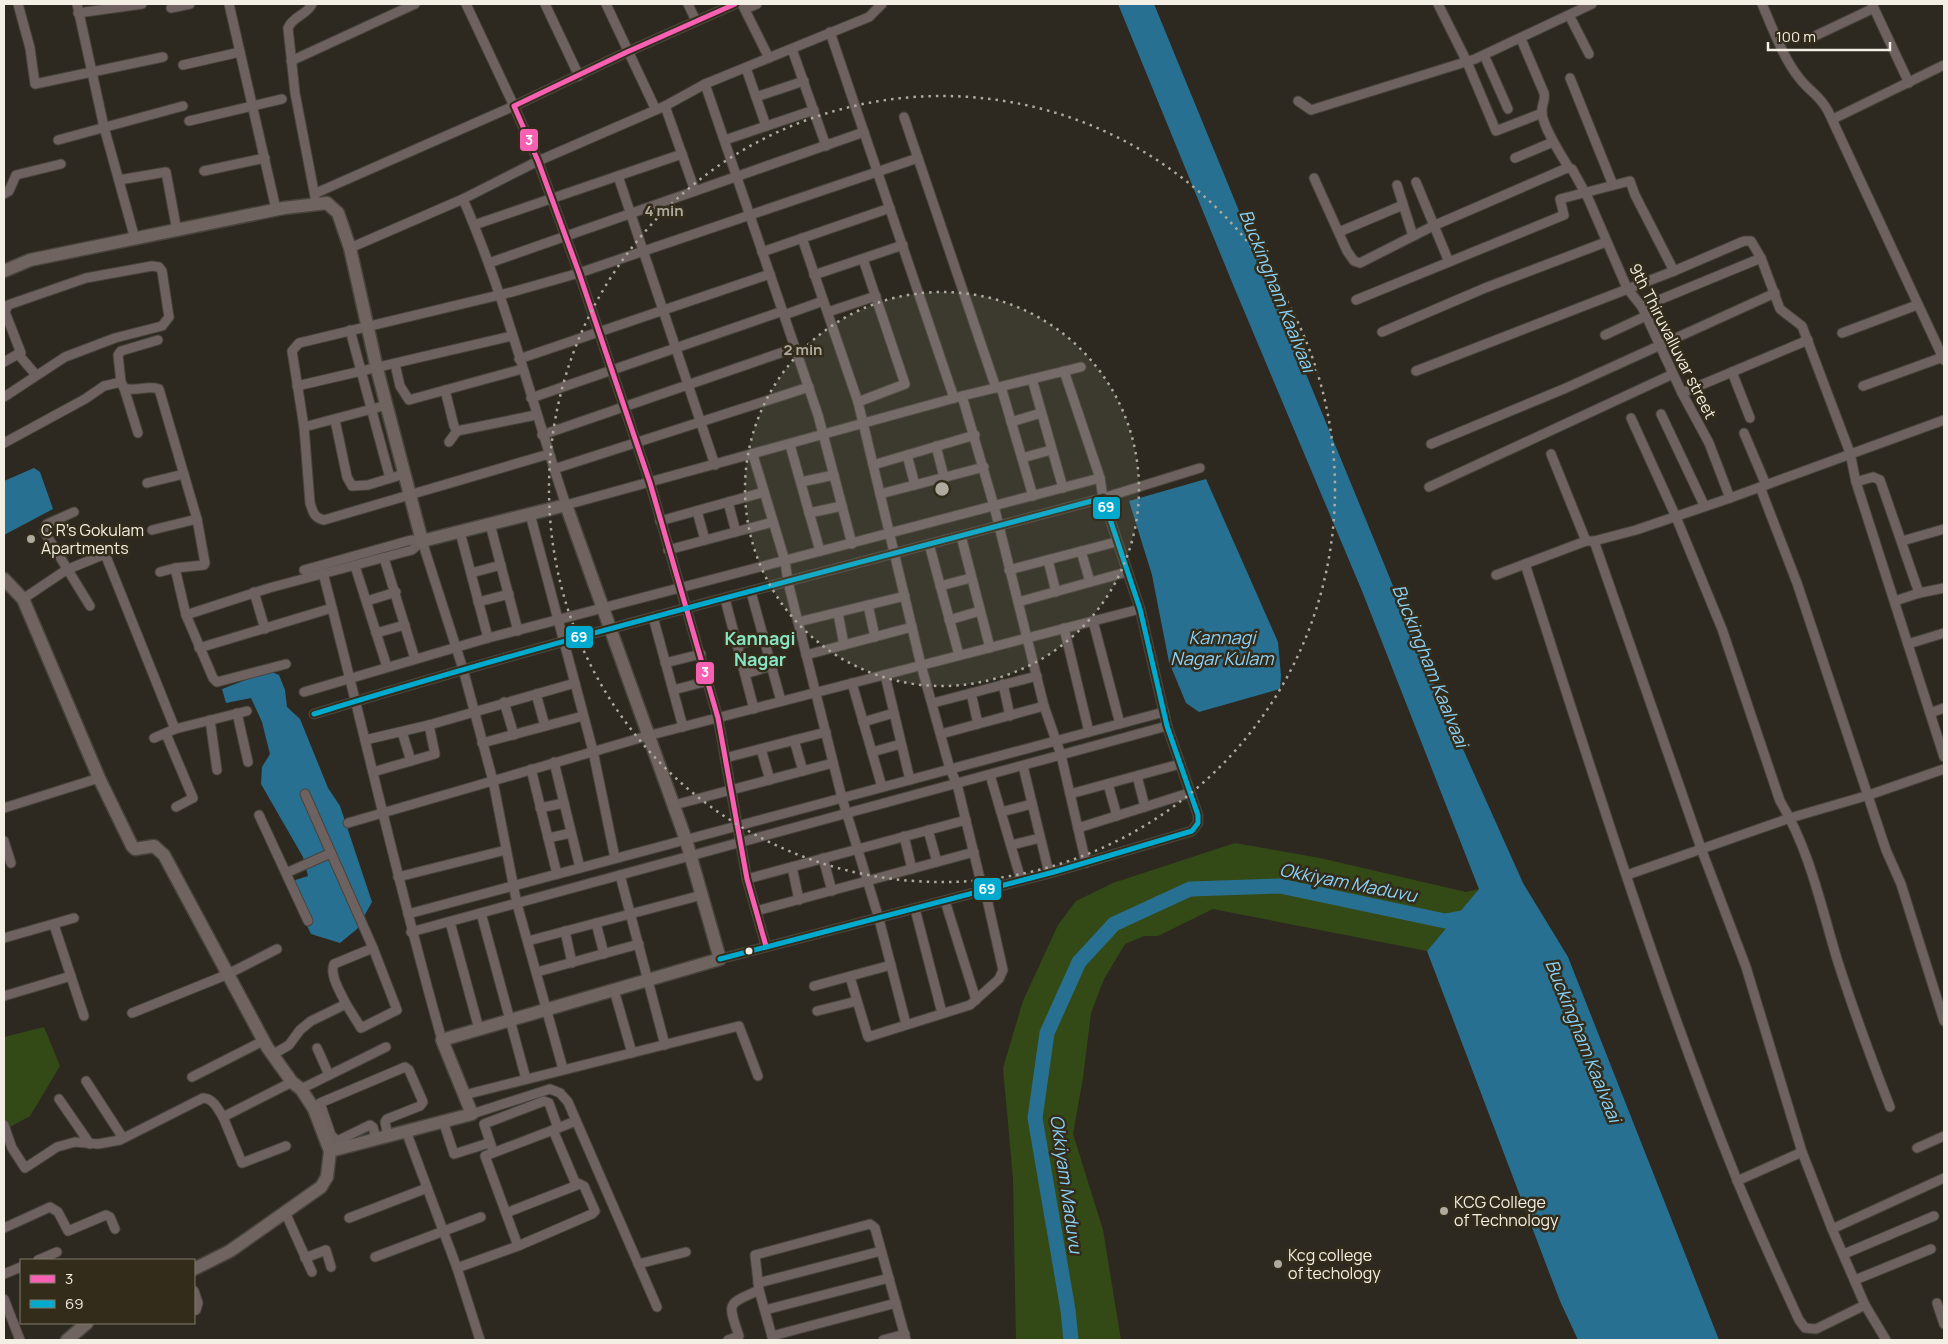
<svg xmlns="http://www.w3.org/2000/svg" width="1948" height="1344" font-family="Manrope,sans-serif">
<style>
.green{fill:#344a16}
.water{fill:#287091}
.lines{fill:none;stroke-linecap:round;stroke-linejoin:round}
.river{stroke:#287091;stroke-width:15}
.street-casing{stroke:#48443c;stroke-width:11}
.secondary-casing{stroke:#48443c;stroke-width:15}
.street{stroke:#6e6261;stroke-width:9}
.secondary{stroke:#706461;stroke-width:12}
.bus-1-casing{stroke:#332c1a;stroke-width:9}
.bus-2-casing{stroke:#332c1a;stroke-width:9}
.bus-1{stroke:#f860b3;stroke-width:5}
.bus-2{stroke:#00a9ce;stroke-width:5}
.ring{fill:none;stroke:#aeaa9f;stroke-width:2.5;stroke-dasharray:2.5 5}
.poi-dot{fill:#aeaa9f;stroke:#332c1a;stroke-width:2}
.bus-dot{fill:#f3efe4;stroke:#332c1a;stroke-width:2}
.labels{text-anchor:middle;stroke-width:5;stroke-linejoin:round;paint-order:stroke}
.street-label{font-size:16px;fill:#f3efe4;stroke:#332c1a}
.poi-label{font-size:16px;fill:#f3efe4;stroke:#332c1a;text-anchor:start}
.water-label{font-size:18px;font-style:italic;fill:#8bd2f8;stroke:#332c1a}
.neighbourhood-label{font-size:18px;font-weight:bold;fill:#89e4c3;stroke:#332c1a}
.centre{fill:#aeaa9f;stroke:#332c1a;stroke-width:2.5}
.ring-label{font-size:15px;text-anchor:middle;font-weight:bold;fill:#aeaa9f;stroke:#332c1a;stroke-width:5;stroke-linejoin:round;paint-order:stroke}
.line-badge{stroke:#332c1a;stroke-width:2}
.badge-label{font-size:14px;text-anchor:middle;font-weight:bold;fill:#fff}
</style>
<rect width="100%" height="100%" fill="#2d2920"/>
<g class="green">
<polygon points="1235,843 1320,858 1466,892 1479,889 1427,951 1213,909 1158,936 1144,936 1125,944 1104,979 1091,1013 1083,1078 1073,1134 1103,1230 1121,1340 1016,1340 1013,1178 1003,1068 1023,1001 1058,925 1076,901 1113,883"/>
<polygon points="44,1027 60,1066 30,1116 8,1128 4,1116 4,1037"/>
</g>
<g class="water">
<polygon points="1118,4 1154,4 1428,671 1523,883 1568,957 1719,1340 1578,1340 1560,1301 1427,951 1479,889 1362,591 1234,287"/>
<polygon points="34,468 40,472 53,509 4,535 4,481"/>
<polygon points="1206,479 1278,642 1281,676 1280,689 1199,712 1186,703 1169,662 1152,575 1129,501"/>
<polygon points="269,671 279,675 285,690 287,707 300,719 328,788 340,806 372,902 357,929 340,943 311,934 286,883 308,876 303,857 261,784 262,767 270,754 262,722 251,698 226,703 222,689"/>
</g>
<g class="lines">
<polyline class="river" points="1071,1340 1068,1310 1035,1118 1047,1033 1079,962 1114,924 1190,889 1280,886 1445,921 1472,916"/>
<defs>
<g id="street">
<polyline points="18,4 30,48 35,84 163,57"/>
<polyline points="77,4 104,127 135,239"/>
<polyline points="229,4 276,209"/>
<path d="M312,4C307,15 293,16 288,28L295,93L315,197"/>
<polyline points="545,4 579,76"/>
<polyline points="606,4 655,108"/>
<polyline points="688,4 696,21"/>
<polyline points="735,4 627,52 514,106 538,161 579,273 650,483 718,718 747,879 766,946"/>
<polyline points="742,4 769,58"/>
<polyline points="1438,4 1467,62 1496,131 1542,113"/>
<path d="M1762,4C1773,29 1783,58 1800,79C1810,92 1819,94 1828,111L1944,360"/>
<polyline points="1872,4 1909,83"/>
<polyline points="171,8 190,4"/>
<polyline points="745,9 757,4"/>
<polyline points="78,13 142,4"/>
<polyline points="1569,15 1589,54"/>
<polyline points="830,32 954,398"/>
<polyline points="1817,35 1874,8"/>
<path d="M1521,39L1544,93C1546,100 1541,105 1542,113C1543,127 1561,155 1569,168"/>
<polyline points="792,49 826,146"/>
<polyline points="1484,55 1508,109"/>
<polyline points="291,61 415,4"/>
<polyline points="183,65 240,52"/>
<polyline points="746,68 756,97"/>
<polyline points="1570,78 1613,185"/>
<polyline points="705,84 818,415 852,544"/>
<polyline points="1298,101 1311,110 1475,59 1592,4"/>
<polyline points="665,106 695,191"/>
<polyline points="904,117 996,388"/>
<polyline points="1833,119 1944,65"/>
<polyline points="189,121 282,99"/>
<polyline points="766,126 756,97 804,81"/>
<polyline points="58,140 183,106"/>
<polyline points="725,140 814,110"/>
<polyline points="1515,158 1553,142"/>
<polyline points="204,171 265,158"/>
<polyline points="618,176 715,465"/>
<polyline points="1314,178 1347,251 1354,261 1360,263 1433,226 1567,168 1572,169 1588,198 1627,288 1642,307 1682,393 1709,443 1730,498"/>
<polyline points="119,180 166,172 177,231"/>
<polyline points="1416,182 1449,262"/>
<polyline points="1397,185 1413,236"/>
<polyline points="316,193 514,106 466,4"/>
<polyline points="4,194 9,191 16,175 61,164"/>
<path d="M463,199C506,298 532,404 566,505L962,396L1081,367"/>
<polyline points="474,225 682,154"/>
<polyline points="1339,232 1403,205"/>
<polyline points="802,238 858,402 921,665 950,769 957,784 983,891"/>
<polyline points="350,248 463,199 538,161 665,106 705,84 869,17 882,4"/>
<polyline points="762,252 890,208"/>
<polyline points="489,263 864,132"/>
<polyline points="814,275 903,245"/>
<polyline points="1356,300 1564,215 1560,199 1630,181 1635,195 1674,271"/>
<polyline points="1642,307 1761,258"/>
<polyline points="828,312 876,296"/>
<polyline points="784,315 823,301"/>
<polyline points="350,330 390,478"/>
<polyline points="1382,332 1485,288 1606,242"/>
<polyline points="1842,333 1917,305"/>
<polyline points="1605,335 1646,316"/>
<polyline points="18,354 36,375"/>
<polyline points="519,359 770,274"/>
<polyline points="4,362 18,354"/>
<polyline points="395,364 400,386 409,400 522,369"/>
<polyline points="1064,371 1100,478 1103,498 1200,468"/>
<polyline points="1416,371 1674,271 1744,241 1751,241 1761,258 1780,309 1802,326 1850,453 1856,482 1944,757"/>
<polyline points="1732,372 1750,418"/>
<polyline points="1032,379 1063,488"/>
<polyline points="121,382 118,355 121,351 158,340"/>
<polyline points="297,386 512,336"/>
<polyline points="1863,386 1943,357"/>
<polyline points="1001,387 1033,496"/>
<polyline points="124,388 138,433"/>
<polyline points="445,390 454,426 457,431 536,415"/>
<polyline points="1682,393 1808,340"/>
<polyline points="962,396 994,506 1044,706 1061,755 1086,863"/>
<polyline points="4,397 65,357 115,338 162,326 169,317 162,271 159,267 152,266 86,278 8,305 5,312 21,353 18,354"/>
<polyline points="531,398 783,311"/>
<polyline points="858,402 905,384 863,259"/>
<polyline points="1661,414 1704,505"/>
<path d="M1631,418L1676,517L1722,629L1780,801C1809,848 1821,906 1837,959C1853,1009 1871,1058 1890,1107"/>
<polyline points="335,420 347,477 352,486 368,485 404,474"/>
<polyline points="1011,422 1041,413"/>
<polyline points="304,427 387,405"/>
<polyline points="1744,433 1766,485"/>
<polyline points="542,435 795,348"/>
<polyline points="449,442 457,431"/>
<path d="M4,443L85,399L104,386L121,382L124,388C136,392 147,385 159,389L197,519L205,563L204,565L175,568L186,615L269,588L412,550L422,541"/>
<polyline points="1431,444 1566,388 1775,293"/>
<polyline points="790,445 820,551"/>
<polyline points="936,446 944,477"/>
<path d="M549,454L324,520C314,518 313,512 310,503L304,427L292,351L299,343L512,292L579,273L918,158"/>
<polyline points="1551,454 1586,541"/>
<polyline points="753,455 785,561 788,582 842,798 879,919 906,1024"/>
<polyline points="907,455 915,485"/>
<polyline points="1022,458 1051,450"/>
<polyline points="873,465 975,435"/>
<polyline points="554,469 809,387"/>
<polyline points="801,482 834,475"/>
<polyline points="1856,482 1873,477 1880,480 1919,593"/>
<polyline points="147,483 184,474"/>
<polyline points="1429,487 1673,374"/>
<polyline points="1760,487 1797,583 1886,850 1901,884 1944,1021"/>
<polyline points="880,494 984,467"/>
<polyline points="728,502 736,532"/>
<polyline points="697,511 705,540"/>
<polyline points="74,512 47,524 44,531 90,606"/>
<polyline points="809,513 842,506"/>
<polyline points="530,514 593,751 615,858"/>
<polyline points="660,521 764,492"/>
<polyline points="490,524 518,631"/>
<polyline points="152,530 197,519"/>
<polyline points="460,532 488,638"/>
<polyline points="961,536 990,648"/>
<polyline points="422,541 463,669 493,781 517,904 563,1069"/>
<polyline points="1594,541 1702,851 1746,967 1802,1152 1832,1229"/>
<polyline points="1902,541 1944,529"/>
<polyline points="929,544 959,655"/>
<polyline points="668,550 773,522"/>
<polyline points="1081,551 1090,582"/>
<polyline points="384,558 415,659"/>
<polyline points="1048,560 1056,592"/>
<path d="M1525,564C1592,771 1656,979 1737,1180C1756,1227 1778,1274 1799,1320L1805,1328L1816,1329L1865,1305"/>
<polyline points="355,566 387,667"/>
<polyline points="304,570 411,540 422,541"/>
<polyline points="1009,570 1116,542"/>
<polyline points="160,572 175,568"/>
<path d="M323,573C364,729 398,886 442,1040"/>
<polyline points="471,573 501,565"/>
<polyline points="1496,575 1586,541 1594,541 1636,530 1730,498 1944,420"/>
<polyline points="940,586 971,578"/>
<polyline points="254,592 265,629"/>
<polyline points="751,592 781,701"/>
<polyline points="23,599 66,570 105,554 175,729"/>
<polyline points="725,599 754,709"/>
<polyline points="367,601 396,592"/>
<polyline points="1895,601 1919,593 1944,588"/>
<polyline points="478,602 509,594"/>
<polyline points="1018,602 1127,572"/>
<polyline points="868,605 875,637"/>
<polyline points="838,613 844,645"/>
<polyline points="186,615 213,678 217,682 286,664"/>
<polyline points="653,617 683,727"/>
<polyline points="949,620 980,611"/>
<polyline points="1093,621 1120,724"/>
<polyline points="798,622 905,596"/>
<polyline points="1064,628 1089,732"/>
<polyline points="376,633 405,625"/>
<polyline points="1908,644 1944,633"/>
<polyline points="737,645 763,638"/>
<polyline points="199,648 332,608"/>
<polyline points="806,655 912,627"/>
<polyline points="665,663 701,654"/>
<polyline points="745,674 771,666"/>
<polyline points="885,675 910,780"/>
<polyline points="852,683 882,787"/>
<polyline points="1003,684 1010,716"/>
<polyline points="673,690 708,681"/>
<polyline points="304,692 488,638 1100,478"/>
<polyline points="971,693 978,724"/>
<polyline points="536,694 545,726"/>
<polyline points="504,702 514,735"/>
<polyline points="933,703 1037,676"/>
<polyline points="237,713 248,762"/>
<polyline points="1930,713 1944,708"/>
<path d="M314,714C574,634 839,569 1103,498L1140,609L1167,726L1198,815V823L1192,831L1054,872L720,959"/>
<polyline points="210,720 217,770"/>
<polyline points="863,722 894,713"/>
<polyline points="402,732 411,761"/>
<polyline points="166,734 193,798 176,807"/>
<polyline points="941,734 1044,706"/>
<polyline points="154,738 175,729 247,711"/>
<polyline points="365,740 429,725 575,683"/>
<polyline points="794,740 803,771"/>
<polyline points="482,743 583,716"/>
<polyline points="761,749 770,780"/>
<polyline points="872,752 901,744"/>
<polyline points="725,758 826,732"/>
<polyline points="554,762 580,868"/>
<polyline points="1023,766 1049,873"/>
<polyline points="531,769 557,874"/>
<polyline points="373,772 435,754 429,725"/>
<polyline points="990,775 1021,880"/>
<polyline points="1137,776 1145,807"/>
<polyline points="1108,784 1117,816"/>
<polyline points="1070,794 1180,764"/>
<polyline points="674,805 833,763"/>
<polyline points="4,808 99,778"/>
<polyline points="540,808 564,803"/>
<polyline points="1001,812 1032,804"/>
<polyline points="259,815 308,921"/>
<polyline points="348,823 647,736 1140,609"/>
<polyline points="1078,828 1189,793"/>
<polyline points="928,830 937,862"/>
<polyline points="904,836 912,869"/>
<polyline points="548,838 571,833"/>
<polyline points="4,841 11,863"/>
<polyline points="1011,845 1040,838"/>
<polyline points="823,858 832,891"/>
<polyline points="792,867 799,900"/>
<polyline points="286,873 331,853"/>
<polyline points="620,875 665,1045"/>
<polyline points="1627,875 1790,818 1869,795 1944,769"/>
<polyline points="398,877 506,850"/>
<polyline points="747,879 966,820"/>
<polyline points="945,901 976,1000"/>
<polyline points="915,909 942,1013"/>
<polyline points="756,911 974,852"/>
<polyline points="481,913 526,1079"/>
<polyline points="408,914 1164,712"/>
<polyline points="450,922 479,1029"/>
<polyline points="596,923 604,954"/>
<polyline points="54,925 84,1016"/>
<polyline points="565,931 572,963"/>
<polyline points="411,932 1167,726"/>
<polyline points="4,938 74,918"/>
<polyline points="528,941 702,895"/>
<polyline points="537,972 639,944"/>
<polyline points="850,977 868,1037 970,1005 999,979 1003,970 985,890"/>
<polyline points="814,986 891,965"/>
<polyline points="614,990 632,1053"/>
<polyline points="4,996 71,976"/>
<path d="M346,1004C341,993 329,975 334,964L373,948"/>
<polyline points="817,1011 857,1001"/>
<polyline points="132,1013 226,975 277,949"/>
<polyline points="317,1048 329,1075"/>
<polyline points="272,1055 289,1045 300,1030 311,1021 346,1004 361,1028 397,1010 373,948 305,794"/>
<polyline points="192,1077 263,1041"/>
<polyline points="86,1081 123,1138"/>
<polyline points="301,1089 386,1047"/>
<polyline points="464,1095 739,1026 758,1076"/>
<polyline points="59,1099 90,1144"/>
<polyline points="472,1114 550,1089 560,1093 568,1102 657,1307"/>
<polyline points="443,1121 454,1154 489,1143"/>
<path d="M4,1125L12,1148L25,1168L57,1147L75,1142L98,1144L120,1140L203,1098C213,1098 218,1109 223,1117"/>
<polyline points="558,1128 576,1121"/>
<polyline points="406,1131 457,1268 480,1340"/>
<polyline points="376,1139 373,1127 370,1125 337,1141 331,1135 320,1103 405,1067 409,1070 423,1102 420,1106 387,1119 385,1122 388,1136"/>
<polyline points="286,1146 242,1163 223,1117 292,1082"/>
<polyline points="1917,1148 1944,1136"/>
<polyline points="493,1151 484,1124 544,1101 549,1103 558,1128 553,1130"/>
<polyline points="1737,1181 1802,1152"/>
<polyline points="285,1212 312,1272"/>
<polyline points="506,1213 580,1184"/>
<polyline points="349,1218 427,1188"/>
<polyline points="4,1228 50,1207 58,1212 68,1231 106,1215 110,1217 115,1229"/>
<polyline points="1844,1254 1934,1216"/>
<polyline points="375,1257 481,1217"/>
<polyline points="305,1258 326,1250 331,1267"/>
<polyline points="38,1260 57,1252"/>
<polyline points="638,1264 686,1252"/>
<polyline points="457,1268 518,1246 592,1214 595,1211 584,1186 575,1182 553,1130 485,1156 518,1246"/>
<polyline points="4,1274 21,1267"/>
<polyline points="1855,1280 1931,1249"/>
<polyline points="758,1283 881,1251"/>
<polyline points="194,1291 198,1303 196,1310"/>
<polyline points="4,1299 20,1340"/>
<polyline points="1937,1303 1944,1324"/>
<polyline points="765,1310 889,1278"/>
<polyline points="772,1336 896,1303"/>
<path d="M728,1340L739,1336C727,1301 727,1305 759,1290"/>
<polyline points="773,1340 759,1290 755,1255 870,1224 875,1228 906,1340"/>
<polyline points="883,1340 905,1334"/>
<polyline points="1886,1340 1865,1305 1832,1229 1944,1178"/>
</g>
<g id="secondary">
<polyline points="4,271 30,260 284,208 327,203 338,213 350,248 377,369 422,541 566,505 686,840 720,959 442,1040 472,1114 330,1151"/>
<polyline points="4,579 23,599 99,778 132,846 135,849 154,846 164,855 267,1047 292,1082 301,1089 314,1109 330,1151 327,1177 321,1187 230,1251 194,1269"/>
<polyline points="67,1340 87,1323"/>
</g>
</defs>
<use href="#street" class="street-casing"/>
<use href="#secondary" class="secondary-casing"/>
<use href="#street" class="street"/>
<use href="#secondary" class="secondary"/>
<defs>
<polyline id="bus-1" points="735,4 627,52 514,106 538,161 579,273 650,483 718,718 747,879 766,946"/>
<path id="bus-2" d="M314,714C574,634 839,569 1103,498L1140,609L1167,726L1198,815V823L1192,831L1054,872L720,959"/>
</defs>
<use href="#bus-1" class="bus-1-casing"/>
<use href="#bus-2" class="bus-2-casing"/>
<use href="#bus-1" class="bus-1"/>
<use href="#bus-2" class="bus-2"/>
</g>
<circle cx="942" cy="489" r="197" fill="#aeaa9f" fill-opacity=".12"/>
<g class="ring">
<circle cx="942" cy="489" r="197"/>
<circle cx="942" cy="489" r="393"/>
</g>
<g class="poi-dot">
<circle cx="31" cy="539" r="5"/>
<circle cx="1444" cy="1211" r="5"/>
<circle cx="1278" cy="1264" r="5"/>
</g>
<circle class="bus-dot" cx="749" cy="951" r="4.5"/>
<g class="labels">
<g class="street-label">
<text transform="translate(1673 341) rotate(63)" y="6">9th Thiruvalluvar street</text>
</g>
<g class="poi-label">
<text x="41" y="536">C R's Gokulam<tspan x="41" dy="18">Apartments</tspan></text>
<text x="1454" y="1208">KCG College<tspan x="1454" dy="18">of Technology</tspan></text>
<text x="1288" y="1261">Kcg college<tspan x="1288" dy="18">of techology</tspan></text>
</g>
<g class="water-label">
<text transform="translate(1277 291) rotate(68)" y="6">Buckingham Kaalvaai</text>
<text x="1222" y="644">Kannagi<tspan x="1222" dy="21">Nagar Kulam</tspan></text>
<text transform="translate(1430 666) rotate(68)" y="6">Buckingham Kaalvaai</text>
<text transform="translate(1348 883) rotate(11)" y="6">Okkiyam Maduvu</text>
<text transform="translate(1583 1041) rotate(68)" y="6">Buckingham Kaalvaai</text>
<text transform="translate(1066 1184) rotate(82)" y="6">Okkiyam Maduvu</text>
</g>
<g class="neighbourhood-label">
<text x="760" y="645">Kannagi<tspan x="760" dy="21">Nagar</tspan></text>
</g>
</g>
<circle cx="942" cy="489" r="8" class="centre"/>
<g class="ring-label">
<text x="664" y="216">4 min</text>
<text x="803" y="355">2 min</text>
</g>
<g class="line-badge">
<rect x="519" y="128" width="20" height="24" rx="5" fill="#f860b3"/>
<rect x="1092" y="496" width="29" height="24" rx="5" fill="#00a9ce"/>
<rect x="565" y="625" width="29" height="24" rx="5" fill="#00a9ce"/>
<rect x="695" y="661" width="20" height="24" rx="5" fill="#f860b3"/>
<rect x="973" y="877" width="29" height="24" rx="5" fill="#00a9ce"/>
</g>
<g class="badge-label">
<text x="529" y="145">3</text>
<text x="1106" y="512">69</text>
<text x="579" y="642">69</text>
<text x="705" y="677">3</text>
<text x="987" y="894">69</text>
</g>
<rect width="1948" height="1344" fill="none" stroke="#f3efe4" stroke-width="10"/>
<rect x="20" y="1259" width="175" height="65" fill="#332c1a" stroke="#807a6b"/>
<rect x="30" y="1275" width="25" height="8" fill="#f860b3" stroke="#807a6b"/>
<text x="65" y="1284" font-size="15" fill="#f3efe4">3</text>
<rect x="30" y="1300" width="25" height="8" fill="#00a9ce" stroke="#807a6b"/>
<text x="65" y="1309" font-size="15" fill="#f3efe4">69</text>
<path d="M1768 42v8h122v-8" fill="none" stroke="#f3efe4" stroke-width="2.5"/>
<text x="1776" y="42" font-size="15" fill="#f3efe4" stroke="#332c1a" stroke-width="4" paint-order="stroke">100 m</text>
</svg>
